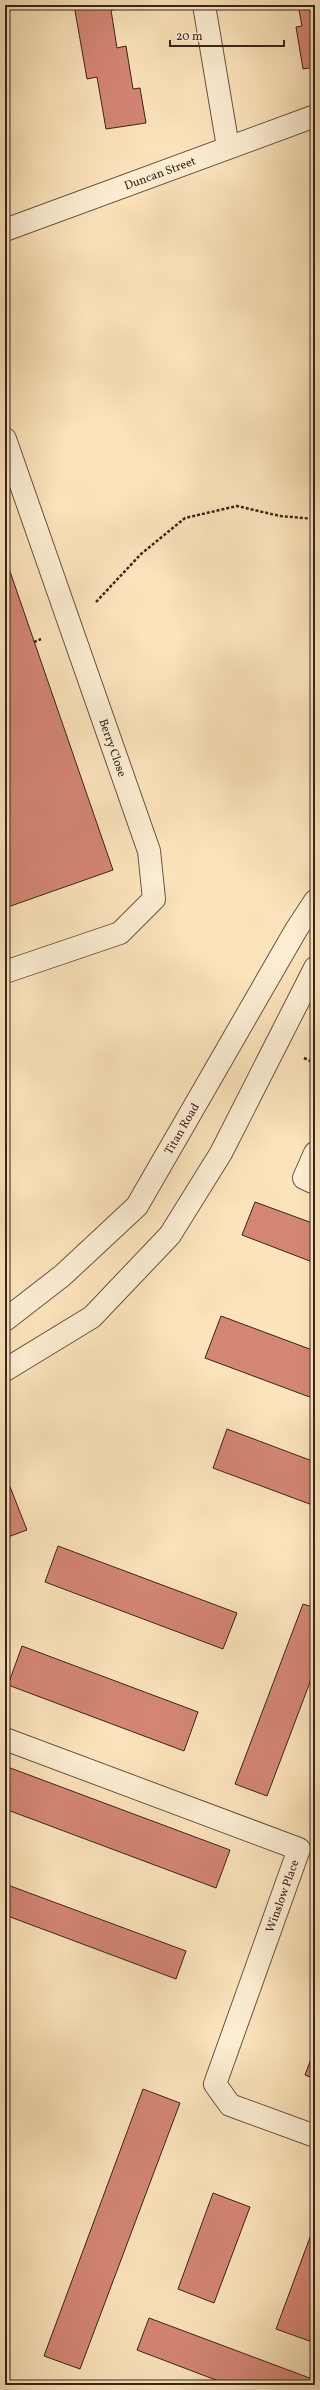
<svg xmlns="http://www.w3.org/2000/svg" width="320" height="2390" font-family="Vollkorn,serif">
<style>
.building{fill:#d48675;stroke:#39241a}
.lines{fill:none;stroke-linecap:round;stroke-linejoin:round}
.minor-casing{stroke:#6a5442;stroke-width:24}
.path{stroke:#39241a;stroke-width:2.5;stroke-dasharray:3 2;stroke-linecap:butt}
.minor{stroke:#fcedd3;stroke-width:22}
.labels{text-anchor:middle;stroke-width:4;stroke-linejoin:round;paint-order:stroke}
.street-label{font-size:12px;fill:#39241a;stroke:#fcedd3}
</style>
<rect width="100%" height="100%" fill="#fbe3bb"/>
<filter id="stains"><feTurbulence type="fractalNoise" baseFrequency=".005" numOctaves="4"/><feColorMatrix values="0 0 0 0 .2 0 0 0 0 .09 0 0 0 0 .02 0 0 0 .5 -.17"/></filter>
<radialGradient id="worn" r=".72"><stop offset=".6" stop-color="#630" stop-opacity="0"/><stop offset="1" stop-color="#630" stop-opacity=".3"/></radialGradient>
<g class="building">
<polygon points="74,5 119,5 120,9 111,10 117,48 126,46 133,89 140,88 146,123 106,129 97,77 87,79"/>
<polygon points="298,5 315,5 315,67 303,69 296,27 302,26"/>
<polygon points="5,557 113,870 5,908"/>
<polygon points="255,1202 315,1224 315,1263 242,1235"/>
<polygon points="221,1316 315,1351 315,1399 205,1358"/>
<polygon points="227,1429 315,1462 315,1506 213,1468"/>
<polygon points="5,1474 27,1530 5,1538"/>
<polygon points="58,1546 237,1613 223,1649 45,1582"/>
<polygon points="303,1604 315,1608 315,1669 267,1796 235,1784"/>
<polygon points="22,1646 198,1712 184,1751 8,1685"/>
<polygon points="5,1766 230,1850 216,1888 5,1809"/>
<polygon points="5,1884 186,1951 176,1979 5,1915"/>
<polygon points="315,2048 315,2079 305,2075"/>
<polygon points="143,2089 180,2103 80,2369 44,2356"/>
<polygon points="213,2193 250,2207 214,2303 178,2289"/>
<polygon points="312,2232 315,2233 315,2335 312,2342 276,2329"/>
<polygon points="149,2318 315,2380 315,2385 229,2385 137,2350"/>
</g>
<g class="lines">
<defs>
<g id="minor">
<polyline points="204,5 228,147"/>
<path id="s1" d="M5,230L315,116"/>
<path id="s2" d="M5,439L149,851L154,899L120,933L5,972"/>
<polyline points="315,1153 304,1178 315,1183"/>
<path id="s3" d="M5,1320L63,1275L137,1206L296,930L315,901"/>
<polyline points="5,1370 92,1317 170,1235 221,1153 315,968"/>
<polyline points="5,1739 299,1849 215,2084 230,2105 315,2136"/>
</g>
</defs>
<use href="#minor" class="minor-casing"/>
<g class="path">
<polyline points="96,602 141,554 185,518 237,506 280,516 315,519"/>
<polyline points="34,642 41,639"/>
<polyline points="304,1058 315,1063"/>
</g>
<use href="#minor" class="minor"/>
</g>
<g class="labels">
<g class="street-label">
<text dy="4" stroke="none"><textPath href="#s1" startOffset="165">Duncan Street</textPath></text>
<text dy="4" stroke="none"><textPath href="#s2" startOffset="327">Berry Close</textPath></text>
<text dy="4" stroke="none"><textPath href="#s3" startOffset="264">Titan Road</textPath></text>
<text transform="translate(282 1896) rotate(-70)" y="4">Winslow Place</text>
</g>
</g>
<rect width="320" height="2390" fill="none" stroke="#fbe3bb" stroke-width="20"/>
<rect x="6" y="6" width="308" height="2378" fill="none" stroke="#39241a" stroke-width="2"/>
<rect x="10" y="10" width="300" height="2370" fill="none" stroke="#39241a"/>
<path d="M170 40v6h114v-6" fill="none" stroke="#39241a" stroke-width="2"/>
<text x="176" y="40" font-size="12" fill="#39241a" stroke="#fcedd3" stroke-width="3" paint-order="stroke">20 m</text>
<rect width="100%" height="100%" filter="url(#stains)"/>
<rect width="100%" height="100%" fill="url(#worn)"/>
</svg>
